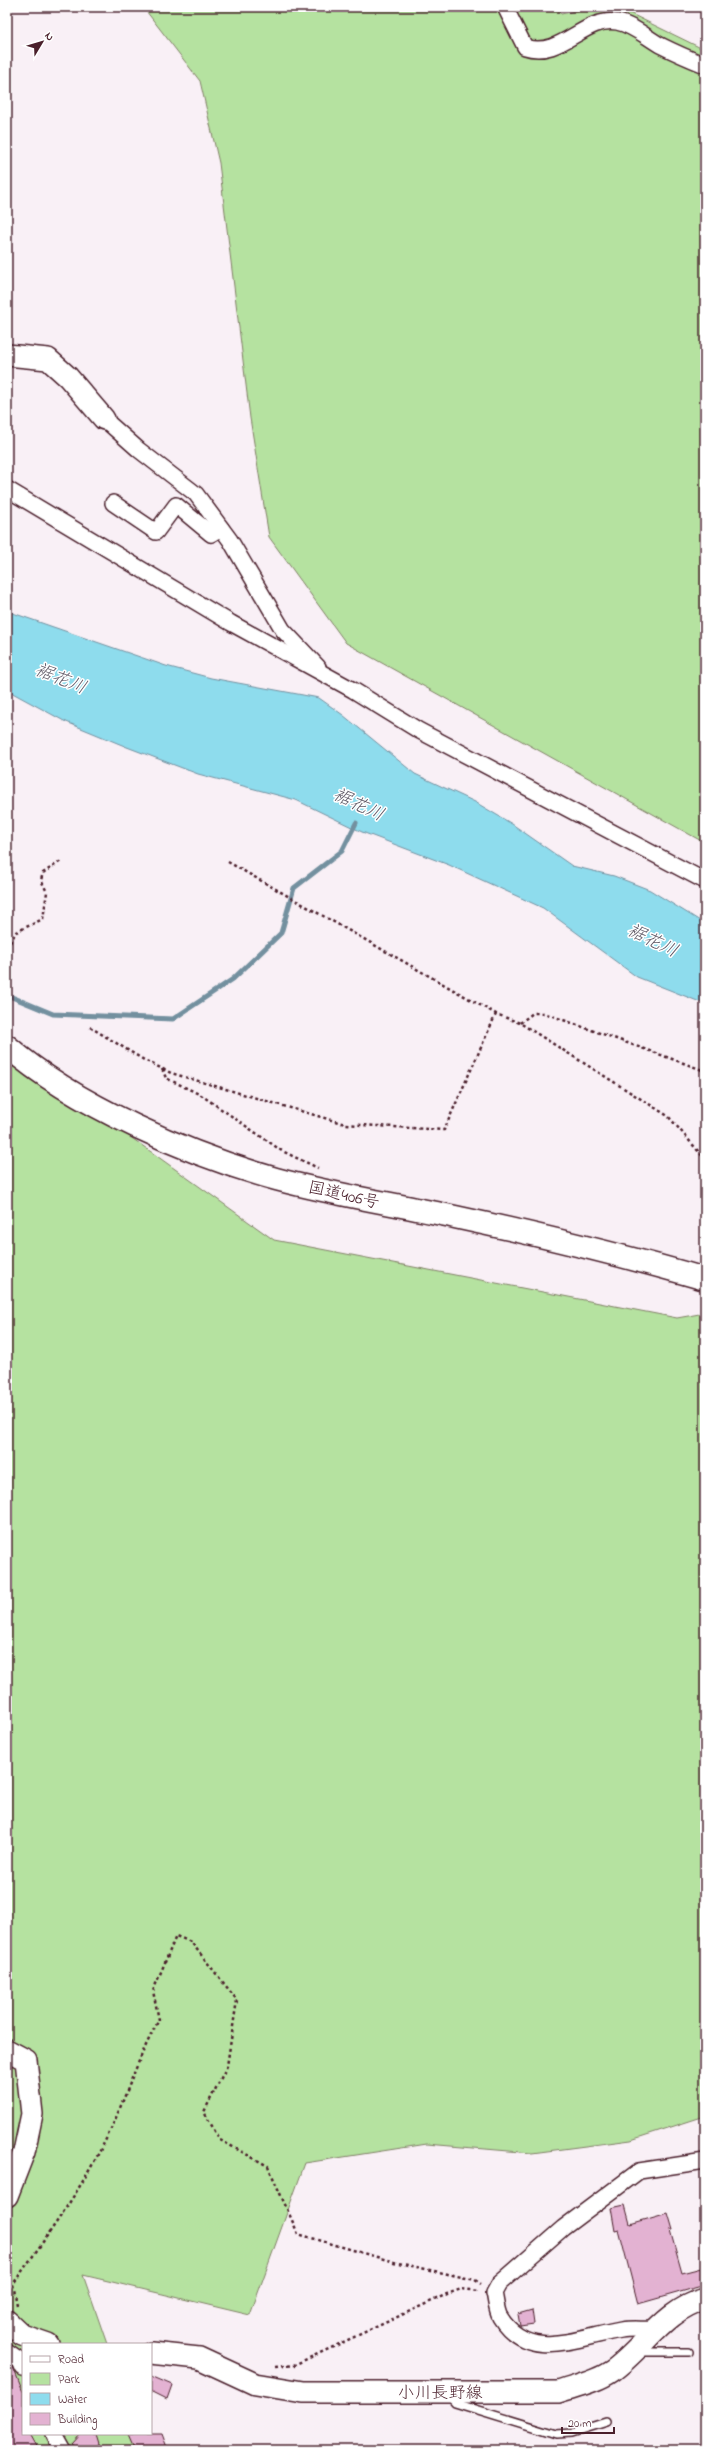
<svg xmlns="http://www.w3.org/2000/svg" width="712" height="2457" font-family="'Indie Flower','Klee One',sans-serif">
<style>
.green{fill:#b5e2a0;stroke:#808066}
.water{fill:#8edced;stroke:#73909f}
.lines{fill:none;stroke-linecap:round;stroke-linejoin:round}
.stream{stroke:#73909f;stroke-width:5}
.building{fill:#e3b2d2;stroke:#4a1f2b}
.lane-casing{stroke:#4a1f2b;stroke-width:10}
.street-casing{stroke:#4a1f2b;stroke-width:18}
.secondary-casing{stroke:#4a1f2b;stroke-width:24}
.highway-casing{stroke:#4a1f2b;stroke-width:25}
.path{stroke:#4a1f2b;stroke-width:2.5;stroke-dasharray:3 3;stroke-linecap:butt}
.lane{stroke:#fff;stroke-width:7}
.street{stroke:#fff;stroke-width:15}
.secondary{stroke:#fff;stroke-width:21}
.highway{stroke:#fff;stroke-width:22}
.labels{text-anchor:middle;stroke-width:3;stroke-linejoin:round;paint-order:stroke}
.street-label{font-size:17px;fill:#4a1f2b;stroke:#fff}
.water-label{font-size:18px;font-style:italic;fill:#5e5865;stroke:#fff}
</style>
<rect width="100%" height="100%" fill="#f9f0f6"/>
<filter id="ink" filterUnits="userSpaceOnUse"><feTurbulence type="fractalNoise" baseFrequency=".025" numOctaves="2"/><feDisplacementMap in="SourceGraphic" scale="8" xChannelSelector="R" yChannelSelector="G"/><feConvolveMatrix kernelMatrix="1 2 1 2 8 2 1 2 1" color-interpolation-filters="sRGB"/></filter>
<g filter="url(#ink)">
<g class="green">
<polygon points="143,7 556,7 561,14 595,7 617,7 705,50 705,843 346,643 269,537 250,418 219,163 200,81"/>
<polygon points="7,1053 55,1083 274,1240 677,1318 705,1313 705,2116 631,2140 532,2153 427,2144 305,2163 250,2315 83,2275 107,2344 23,2344 23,2434 140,2434 145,2450 7,2450"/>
</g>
<polygon class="water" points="7,611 166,666 211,678 319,698 343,715 415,774 475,802 512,824 572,866 614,876 650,890 705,924 705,1004 637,977 543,908 449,865 362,832 296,800 198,774 127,747 64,721 7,690"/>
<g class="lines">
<polyline class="stream" points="7,995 53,1014 173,1019 233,979 281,933 294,888 342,851 356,823"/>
</g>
<g class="building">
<polygon points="625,2205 630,2224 668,2213 673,2230 670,2230 682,2273 705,2267 705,2285 638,2304 619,2230 615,2231 611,2208"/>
<polygon points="532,2310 534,2324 520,2326 518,2314"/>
<polygon points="7,2363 13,2367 23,2392 23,2434 30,2434 39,2450 7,2450"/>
<polygon points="151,2376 172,2385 167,2399 151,2391"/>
<polygon points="81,2434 95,2434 100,2450 80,2450 72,2444"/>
<polygon points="128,2434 162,2434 168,2450 135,2450"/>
</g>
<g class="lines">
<defs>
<g id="lane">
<polyline points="639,2352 689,2352"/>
<polyline points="448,2395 455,2403 557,2434 571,2433 606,2422"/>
</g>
<g id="street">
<path d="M505,7L525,47C561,59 584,16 617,22C633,25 646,37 660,45C674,52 690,59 705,65"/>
<polyline points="104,419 139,450 196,494 230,540 283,630 318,667"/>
<polyline points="7,489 231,623 353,690 418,730 705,881"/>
<polyline points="113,503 156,532 176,505 211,534 221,528"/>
<path d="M655,2329C644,2330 632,2328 621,2330C579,2337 528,2363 500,2317C496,2310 496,2300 494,2293L499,2284L563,2228L639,2171L705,2161"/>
<polyline points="7,2352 20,2361 23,2368"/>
<polyline points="54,2434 63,2450"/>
</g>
<g id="secondary">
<polyline points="7,355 48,359 68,377 104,419"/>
<polyline points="7,2050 26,2060 32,2114 24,2152 7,2196"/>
<polyline points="7,2321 22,2335 48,2344"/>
<path d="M151,2353L199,2358L255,2384L303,2392H558C576,2386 596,2382 612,2371C645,2347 664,2310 705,2299"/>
</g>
<path id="highway" d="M7,1046C74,1105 190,1155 276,1179C335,1195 396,1204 455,1217C539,1235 622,1255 705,1279"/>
</defs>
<use href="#lane" class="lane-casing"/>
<use href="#street" class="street-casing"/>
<use href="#secondary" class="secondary-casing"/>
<use href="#highway" class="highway-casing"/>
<g class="path">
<polyline points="228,862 496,1014 520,1023 668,1116 705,1159"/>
<polyline points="7,948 16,932 43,919 47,892 41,880 43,873 61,861"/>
<polyline points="520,1023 533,1013 544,1013 700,1069 705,1073"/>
<polyline points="90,1027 144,1060 171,1073 345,1124 444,1130 496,1014"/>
<polyline points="162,1069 166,1078 201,1095 282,1151 318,1168"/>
<path d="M17,2305L13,2284C45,2239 78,2194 103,2145C124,2105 136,2060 159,2020L153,1991L176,1936L191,1942L237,2000L227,2066L204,2112L220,2140L268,2166L298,2234L394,2262L475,2280L481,2284"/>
<polyline points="275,2367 294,2365 447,2294 461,2289 480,2291"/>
</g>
<use href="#lane" class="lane"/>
<use href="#street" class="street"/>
<use href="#secondary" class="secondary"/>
<use href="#highway" class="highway"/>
</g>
</g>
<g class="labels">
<g class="street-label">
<text transform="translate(344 1194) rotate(13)" y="6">国道406号</text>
<text x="440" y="2398">小川長野線</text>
</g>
<g class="water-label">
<text transform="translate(61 678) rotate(22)" y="6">裾花川</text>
<text transform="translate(359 804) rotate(25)" y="6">裾花川</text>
<text transform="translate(653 940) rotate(26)" y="6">裾花川</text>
</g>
</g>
<rect width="712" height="2457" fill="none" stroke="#fff" stroke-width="24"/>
<rect x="12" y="12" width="688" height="2433" fill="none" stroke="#4a1f2b" stroke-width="1.5" filter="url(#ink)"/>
<rect x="22" y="2343" width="130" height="92" fill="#ffffff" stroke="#b7a5aa"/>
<rect x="30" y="2356" width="20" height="6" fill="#ffffff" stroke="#b7a5aa"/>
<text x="58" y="2363" font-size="12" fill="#4a1f2b">Road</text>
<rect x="30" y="2373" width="20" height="12" fill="#b5e2a0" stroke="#b7a5aa"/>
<text x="58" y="2383" font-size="12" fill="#4a1f2b">Park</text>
<rect x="30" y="2393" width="20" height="12" fill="#8edced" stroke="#b7a5aa"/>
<text x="58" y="2403" font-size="12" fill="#4a1f2b">Water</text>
<rect x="30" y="2413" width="20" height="12" fill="#e3b2d2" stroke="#b7a5aa"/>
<text x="58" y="2423" font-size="12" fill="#4a1f2b">Building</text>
<g transform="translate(42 42) rotate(52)" stroke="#ffffff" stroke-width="3" paint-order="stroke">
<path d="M0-3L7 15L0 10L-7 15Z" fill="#4a1f2b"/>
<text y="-6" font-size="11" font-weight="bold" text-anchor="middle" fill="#4a1f2b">N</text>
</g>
<path d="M562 2427v6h52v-6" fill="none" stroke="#4a1f2b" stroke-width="2"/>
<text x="568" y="2427" font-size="12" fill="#4a1f2b" stroke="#ffffff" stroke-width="3" paint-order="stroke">20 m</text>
</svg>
